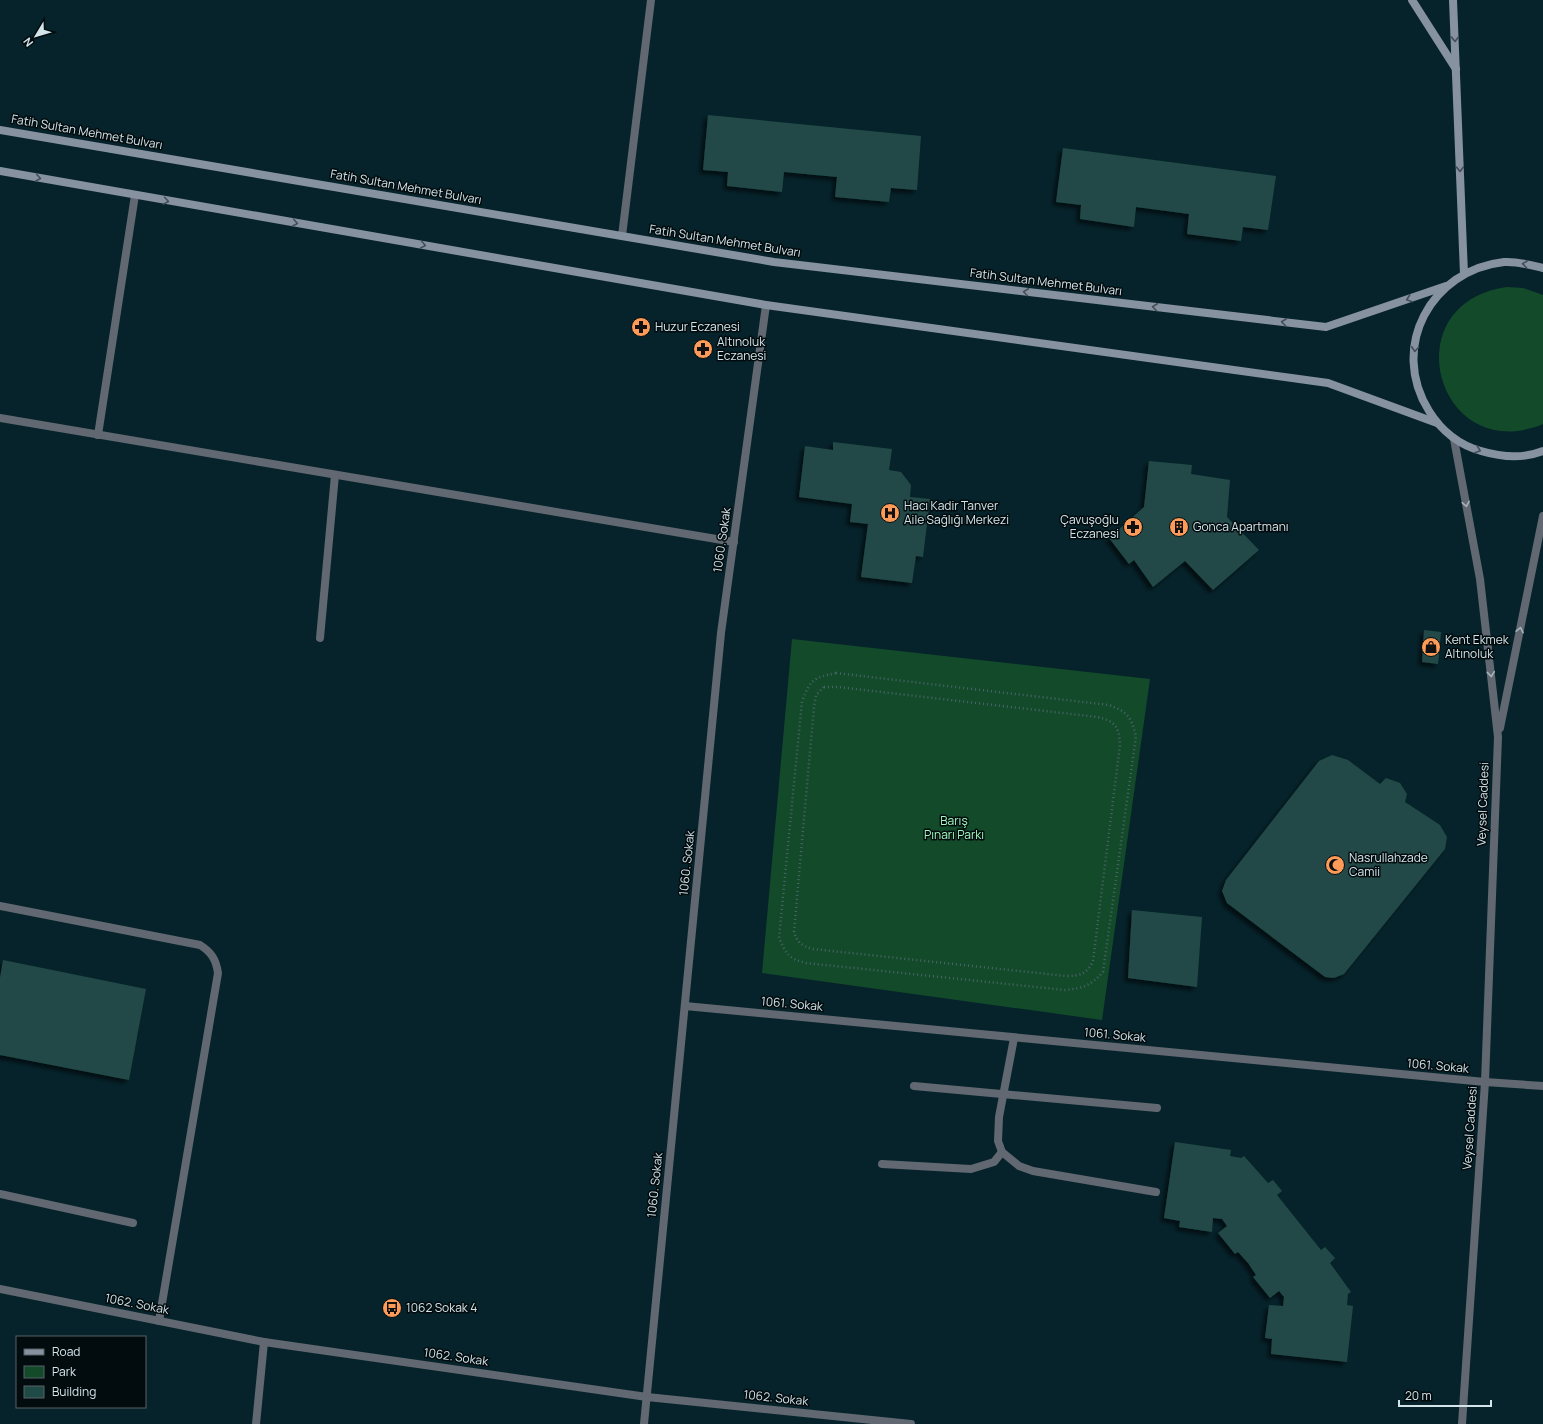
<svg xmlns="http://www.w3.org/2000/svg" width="1543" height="1424" font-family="Manrope,sans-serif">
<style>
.green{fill:#134b2a}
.building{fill:#204a46;filter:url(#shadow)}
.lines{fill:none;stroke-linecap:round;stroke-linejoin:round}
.path{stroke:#4b646b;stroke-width:2.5;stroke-dasharray:1 3;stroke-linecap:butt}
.service{stroke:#616871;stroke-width:8}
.minor{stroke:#616871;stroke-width:8}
.secondary{stroke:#8792a1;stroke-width:8}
.oneway{stroke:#444e58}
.oneway2{stroke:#a6b3ba}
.labels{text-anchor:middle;stroke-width:3;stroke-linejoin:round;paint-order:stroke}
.street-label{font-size:12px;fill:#d4e5ea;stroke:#020b0e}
.poi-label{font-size:12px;fill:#d4e5ea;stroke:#020b0e;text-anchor:start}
.park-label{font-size:12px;fill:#a3fbbf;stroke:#020b0e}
</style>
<defs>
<filter id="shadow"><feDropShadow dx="-3.5" dy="3.5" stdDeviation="2" flood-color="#0009"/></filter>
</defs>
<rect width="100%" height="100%" fill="#06232b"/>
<g class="green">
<path d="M1507,287L1523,288L1543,295V424C1437,468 1391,303 1507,287Z"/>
<polygon points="792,639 1150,679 1102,1020 762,973"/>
</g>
<g class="building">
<polygon points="708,115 921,136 917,190 891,188 889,202 835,197 837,177 784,172 782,192 727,186 728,172 703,170"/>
<polygon points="1063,148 1276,176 1268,230 1243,227 1241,241 1187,234 1189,214 1136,207 1134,227 1080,219 1081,205 1056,202"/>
<polygon points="833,442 892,449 889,470 901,472 911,485 910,497 930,499 923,557 916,556 912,583 861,577 868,524 850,522 852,504 799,497 805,446 833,450"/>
<polygon points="1149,461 1192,465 1191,474 1230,480 1227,517 1259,550 1213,590 1185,561 1153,587 1134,560 1129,564 1109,538 1144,507"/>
<polygon points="1424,630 1441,632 1438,664 1422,662"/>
<polygon points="1332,755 1348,760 1380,784 1386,778 1400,783 1407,794 1405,802 1440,825 1447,837 1445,849 1344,974 1334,978 1325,977 1227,903 1222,891 1226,880 1319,761"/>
<polygon points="1132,910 1202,917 1197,987 1128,978"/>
<polygon points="3,960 146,989 129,1080 0,1055 0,978"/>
<polygon points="1175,1142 1231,1150 1230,1156 1241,1158 1244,1156 1268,1183 1273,1180 1282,1191 1277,1195 1321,1250 1325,1247 1335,1258 1330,1263 1351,1292 1348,1294 1347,1305 1353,1306 1347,1362 1271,1354 1272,1339 1265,1338 1269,1305 1283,1306 1284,1297 1279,1291 1270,1298 1253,1277 1256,1275 1248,1263 1238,1252 1235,1254 1218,1233 1227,1226 1222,1219 1213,1218 1212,1232 1179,1227 1180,1221 1164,1218"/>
</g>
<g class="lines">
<g class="path">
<path d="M836,673L1109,705C1128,712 1131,717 1136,736L1103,972C1090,986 1084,988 1065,990L806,963C789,959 786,954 779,938L802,701C811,679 813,678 836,673Z"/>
<path d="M824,687H838L1097,717C1115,721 1119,726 1120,745L1093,961C1087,974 1080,976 1066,976L813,949C802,946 796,942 794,931L814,707L816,695Z"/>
</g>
<g class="service">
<polyline points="1014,1038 999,1117 998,1141 1002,1152 1019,1166 1033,1171 1156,1192"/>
<polyline points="914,1086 1157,1108"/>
<polyline points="882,1164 971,1169 994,1162 1002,1152"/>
<polyline points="0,1194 133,1223"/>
</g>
<g class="minor">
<polyline points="622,236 651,0"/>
<polyline points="0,418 734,542"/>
<polyline points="98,435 135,195"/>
<polyline points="1454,439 1480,579 1498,737 1485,1082 1462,1424"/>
<polyline points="320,638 335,475"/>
<polyline points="1500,728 1543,516"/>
<path d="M0,906L200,945C211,952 216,959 218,973L159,1321"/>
<polyline points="685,1006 1485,1082 1543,1086"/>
<polyline points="0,1289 264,1342 647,1397 911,1424"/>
<polyline points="256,1424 264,1342"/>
<polyline points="644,1424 721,633 766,305"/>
</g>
<g class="secondary">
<polyline points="1412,0 1456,69"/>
<polyline points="1453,0 1464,274"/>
<polyline points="0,130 774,262 1326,327 1446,286"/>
<polyline points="0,171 766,305 1328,383 1437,423"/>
<path d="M1543,268C1531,265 1517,261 1504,262C1431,270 1389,347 1429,411C1441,430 1459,445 1481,451C1501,457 1523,459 1543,451"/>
</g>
</g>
<defs><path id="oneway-chevron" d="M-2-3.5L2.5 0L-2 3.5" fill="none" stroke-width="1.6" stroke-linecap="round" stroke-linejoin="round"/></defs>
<g class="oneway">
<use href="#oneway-chevron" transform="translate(1455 39) rotate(88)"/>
<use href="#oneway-chevron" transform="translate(1460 169) rotate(88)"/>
<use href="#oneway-chevron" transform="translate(38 178) rotate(10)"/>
<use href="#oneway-chevron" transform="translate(166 201) rotate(10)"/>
<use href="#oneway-chevron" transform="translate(295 223) rotate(10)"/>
<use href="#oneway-chevron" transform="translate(423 245) rotate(10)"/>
<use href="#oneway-chevron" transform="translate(1525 264) rotate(-172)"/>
<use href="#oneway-chevron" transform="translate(1026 292) rotate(-173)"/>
<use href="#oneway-chevron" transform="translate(1409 299) rotate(161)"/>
<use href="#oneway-chevron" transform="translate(1155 307) rotate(-173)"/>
<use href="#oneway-chevron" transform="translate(1284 322) rotate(-173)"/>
<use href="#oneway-chevron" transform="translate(1415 349) rotate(94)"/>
<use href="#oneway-chevron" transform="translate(1478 450) rotate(19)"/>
</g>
<g class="oneway2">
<use href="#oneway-chevron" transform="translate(1466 504) rotate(79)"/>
<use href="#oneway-chevron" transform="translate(1520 630) rotate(-78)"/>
<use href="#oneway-chevron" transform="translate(1491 674) rotate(84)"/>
</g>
<defs>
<symbol id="pharmacy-disc" viewBox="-11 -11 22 22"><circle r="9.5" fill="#fe9b58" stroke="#020b0e"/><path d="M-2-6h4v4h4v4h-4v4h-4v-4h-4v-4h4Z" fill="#111"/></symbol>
<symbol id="hospital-disc" viewBox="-11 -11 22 22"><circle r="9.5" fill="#fe9b58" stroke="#020b0e"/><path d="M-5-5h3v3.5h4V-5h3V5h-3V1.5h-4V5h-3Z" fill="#111"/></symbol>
<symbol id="building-disc" viewBox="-11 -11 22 22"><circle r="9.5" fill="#fe9b58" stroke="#020b0e"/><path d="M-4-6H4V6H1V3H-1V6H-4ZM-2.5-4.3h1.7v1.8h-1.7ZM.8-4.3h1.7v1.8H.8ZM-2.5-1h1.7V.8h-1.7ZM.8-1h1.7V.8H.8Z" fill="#111"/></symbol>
<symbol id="shop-disc" viewBox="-11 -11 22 22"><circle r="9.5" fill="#fe9b58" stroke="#020b0e"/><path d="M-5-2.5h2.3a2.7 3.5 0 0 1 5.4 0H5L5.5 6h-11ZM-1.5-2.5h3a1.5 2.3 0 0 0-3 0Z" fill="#111"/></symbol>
<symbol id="mosque-disc" viewBox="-11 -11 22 22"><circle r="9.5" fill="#fe9b58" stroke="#020b0e"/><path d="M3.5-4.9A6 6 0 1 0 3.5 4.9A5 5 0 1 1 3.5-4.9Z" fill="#111"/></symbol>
<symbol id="bus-disc" viewBox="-11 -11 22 22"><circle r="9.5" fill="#fe9b58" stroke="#020b0e"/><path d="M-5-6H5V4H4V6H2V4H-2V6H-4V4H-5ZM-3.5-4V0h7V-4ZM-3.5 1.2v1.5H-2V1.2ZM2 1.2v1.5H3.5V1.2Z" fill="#111"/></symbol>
</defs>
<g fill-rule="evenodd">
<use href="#pharmacy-disc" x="630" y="316" width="22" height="22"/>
<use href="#pharmacy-disc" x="692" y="338" width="22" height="22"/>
<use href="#hospital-disc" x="879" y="502" width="22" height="22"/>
<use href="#pharmacy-disc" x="1122" y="516" width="22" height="22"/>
<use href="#building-disc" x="1168" y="516" width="22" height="22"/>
<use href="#shop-disc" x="1420" y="636" width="22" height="22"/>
<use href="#mosque-disc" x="1324" y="854" width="22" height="22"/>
<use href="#bus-disc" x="381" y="1297" width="22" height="22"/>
</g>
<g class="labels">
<g class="street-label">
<text transform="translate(87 132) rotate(10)" y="4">Fatih Sultan Mehmet Bulvarı</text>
<text transform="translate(406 187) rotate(10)" y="4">Fatih Sultan Mehmet Bulvarı</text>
<text transform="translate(725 241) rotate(9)" y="4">Fatih Sultan Mehmet Bulvarı</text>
<text transform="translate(1046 282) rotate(7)" y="4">Fatih Sultan Mehmet Bulvarı</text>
<text transform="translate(722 540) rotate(-82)" y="4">1060. Sokak</text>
<text transform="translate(1483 804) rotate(-88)" y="4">Veysel Caddesi</text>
<text transform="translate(687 863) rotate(-84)" y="4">1060. Sokak</text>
<text transform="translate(792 1004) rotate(5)" y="4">1061. Sokak</text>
<text transform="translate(1115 1035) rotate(5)" y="4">1061. Sokak</text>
<text transform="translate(1438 1066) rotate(5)" y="4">1061. Sokak</text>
<text transform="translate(1470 1128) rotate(-86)" y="4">Veysel Caddesi</text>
<text transform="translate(655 1185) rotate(-84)" y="4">1060. Sokak</text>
<text transform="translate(137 1304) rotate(11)" y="4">1062. Sokak</text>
<text transform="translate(456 1357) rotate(8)" y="4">1062. Sokak</text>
<text transform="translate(776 1398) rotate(6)" y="4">1062. Sokak</text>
</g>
<g class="poi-label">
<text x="655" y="331">Huzur Eczanesi</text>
<text x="717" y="346">Altınoluk<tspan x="717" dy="14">Eczanesi</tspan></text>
<text x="904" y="510">Hacı Kadir Tanver<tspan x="904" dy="14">Aile Sağlığı Merkezi</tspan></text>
<text x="1119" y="524" text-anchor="end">Çavuşoğlu<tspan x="1119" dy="14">Eczanesi</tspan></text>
<text x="1193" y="531">Gonca Apartmanı</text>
<text x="1445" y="644">Kent Ekmek<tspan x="1445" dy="14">Altınoluk</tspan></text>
<text x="1349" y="862">Nasrullahzade<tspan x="1349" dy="14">Camii</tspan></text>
<text x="406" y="1312">1062 Sokak 4</text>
</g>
<g class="park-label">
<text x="954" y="825">Barış<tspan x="954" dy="14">Pınarı Parkı</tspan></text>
</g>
</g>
<rect x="16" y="1336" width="130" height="72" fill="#020b0e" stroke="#566266"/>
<rect x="24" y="1349" width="20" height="6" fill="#8792a1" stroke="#566266"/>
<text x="52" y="1356" font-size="12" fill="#d4e5ea">Road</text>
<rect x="24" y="1366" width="20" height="12" fill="#134b2a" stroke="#566266"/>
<text x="52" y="1376" font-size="12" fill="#d4e5ea">Park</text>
<rect x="24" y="1386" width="20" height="12" fill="#204a46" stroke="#566266"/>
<text x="52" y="1396" font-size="12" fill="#d4e5ea">Building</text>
<g transform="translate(36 36) rotate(232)" stroke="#020b0e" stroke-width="3" paint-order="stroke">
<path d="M0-3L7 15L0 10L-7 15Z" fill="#d4e5ea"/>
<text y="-6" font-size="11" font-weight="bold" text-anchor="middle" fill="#d4e5ea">N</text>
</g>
<path d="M1399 1400v6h92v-6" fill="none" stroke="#d4e5ea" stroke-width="2"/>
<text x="1405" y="1400" font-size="12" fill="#d4e5ea" stroke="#020b0e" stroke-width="3" paint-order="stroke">20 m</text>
</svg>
